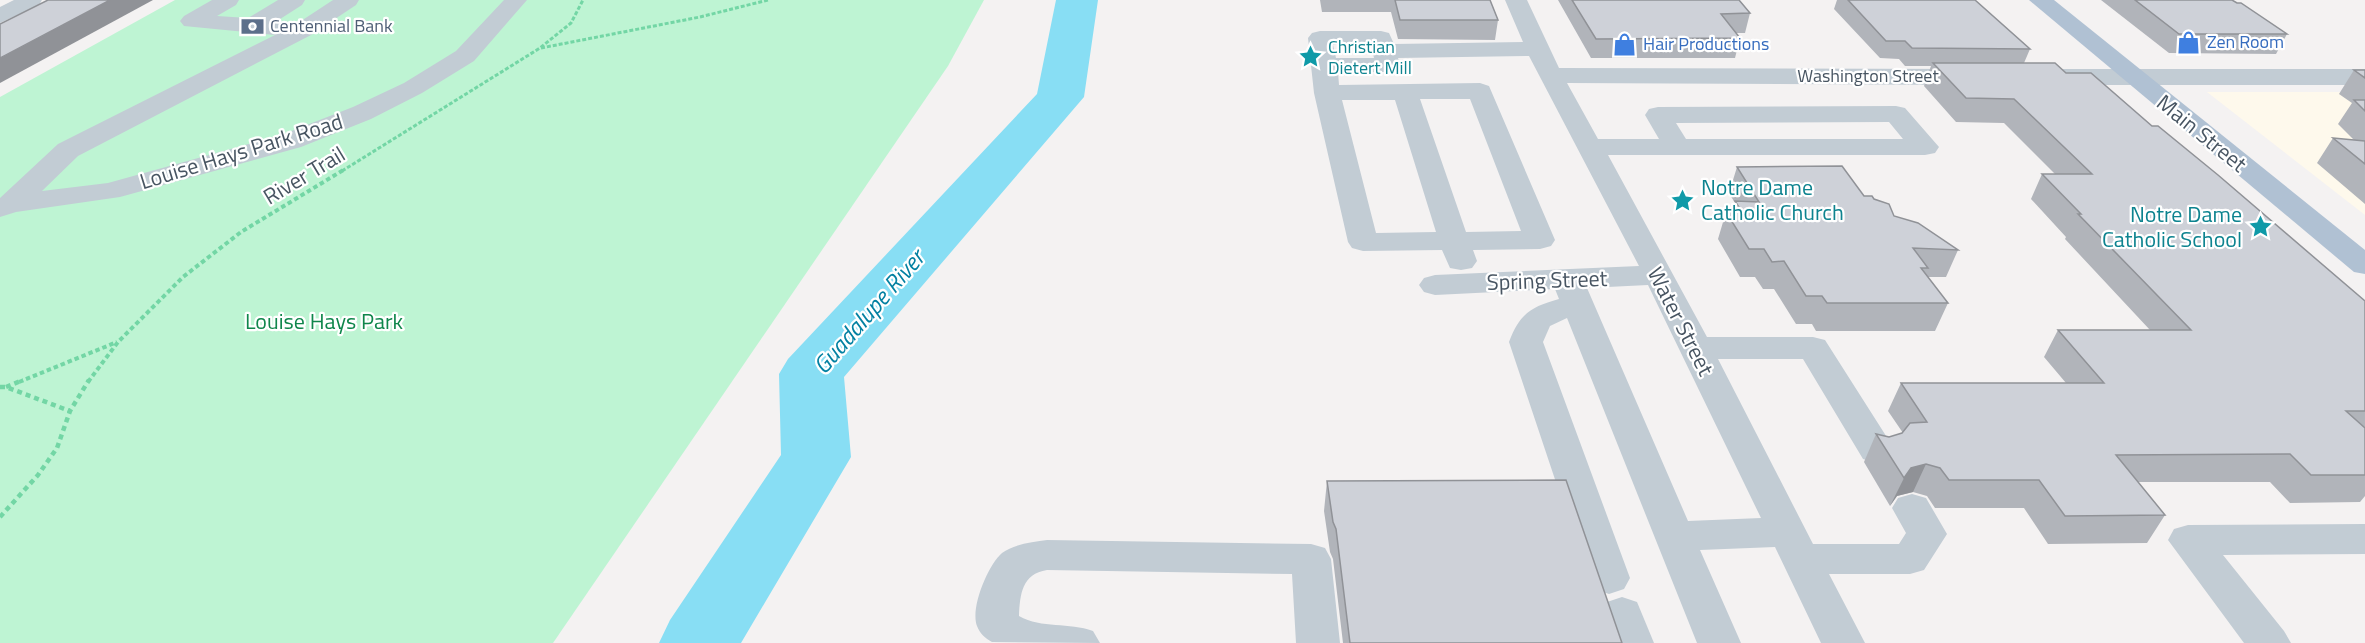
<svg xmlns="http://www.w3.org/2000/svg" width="2365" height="643" font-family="'Titillium Web',sans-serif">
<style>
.commercial{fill:#fef9ec}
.green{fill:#bef4d3}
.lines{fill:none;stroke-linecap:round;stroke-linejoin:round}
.river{fill:#88def4;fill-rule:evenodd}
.path-far2{stroke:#73d6a5;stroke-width:3;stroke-dasharray:4 2;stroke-linecap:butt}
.path-far1{stroke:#73d6a5;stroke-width:4;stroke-dasharray:4.5 3;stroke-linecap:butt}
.path{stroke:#73d6a5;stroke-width:4.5;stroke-dasharray:5 4;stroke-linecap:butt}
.minor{fill:#c2ccd4;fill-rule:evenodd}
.major{fill:#b0c1d3;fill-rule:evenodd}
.wall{fill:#b1b4ba}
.shaded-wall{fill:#909297}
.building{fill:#ced1d8;stroke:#909297;stroke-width:1.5}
.labels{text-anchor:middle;stroke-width:4.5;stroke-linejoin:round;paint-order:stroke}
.far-service-label{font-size:18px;fill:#4e5e75;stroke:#fff;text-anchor:start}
.far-shop-label{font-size:18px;fill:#366cbe;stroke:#fff;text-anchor:start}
.far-culture-label{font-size:18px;fill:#0d838f;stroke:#fff;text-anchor:start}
.far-street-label{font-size:18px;fill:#485562;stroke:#fff}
.street-label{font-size:22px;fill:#485562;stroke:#fff}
.culture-label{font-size:22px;fill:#0d838f;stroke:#fff;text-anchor:start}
.park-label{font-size:22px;fill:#0f864b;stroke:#fff}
.water-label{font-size:24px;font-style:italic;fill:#0381a2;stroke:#fff}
</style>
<rect width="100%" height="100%" fill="#f4f2f2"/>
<polygon class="commercial" points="2207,92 2365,92 2365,215"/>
<polygon class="green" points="175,0 984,0 948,66 553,643 0,643 0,97"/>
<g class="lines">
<polygon class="river" points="1056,0 1098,0 1084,97 844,377 851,457 741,643 659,643 670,620 781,455 779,374 788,359 1037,94"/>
<g class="path-far2">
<polyline points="541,48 700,17 768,0"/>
<polyline points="342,171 540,48 571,23 583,0"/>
</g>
<g class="path-far1">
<polyline points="19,382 117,342"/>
<polyline points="88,382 118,342 183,277 241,232 345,169"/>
</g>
<g class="path">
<polyline points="0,387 6,387 70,411"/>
<polyline points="6,387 23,380"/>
<polyline points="0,517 38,475 57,448 70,411 89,380"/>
</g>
<g class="minor">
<polygon points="14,0 42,0 39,5 0,23 0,7"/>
<polygon points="212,0 239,0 236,5 217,16 248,18 278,0 305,0 302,5 277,21 298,23 333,0 359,0 356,5 311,35 78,156 42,191 108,183 281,135 353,107 404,83 456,51 504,0 527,0 474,61 422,93 371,119 301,147 120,197 16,212 0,217 0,198 58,144 275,35 184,26 180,21 184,16"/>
<path d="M1505,0H1527L1559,68L1972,69L1981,72L1985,77L1981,82L1972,85L1567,83L1598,139H1659L1645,115L1649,109L1658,107L1896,106L1905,108L1939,147L1935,153L1925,155H1608L1707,337H1813L1825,340L1895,450L1889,459L1876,463L1863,459L1803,359H1718L1813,544H1899L1906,533L1892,508L1898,498L1912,494L1926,498L1947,534L1924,570L1910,574H1829L1865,643H1821L1775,547L1700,550L1741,643H1697L1567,318L1550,326L1543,342L1630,578L1624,589L1609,594L1594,589L1588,578L1509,342C1520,313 1531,307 1559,299L1555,289L1435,295L1424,292L1419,285L1424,278L1435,275L1639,266L1529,56L1398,58L1400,65L1397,70L1388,72H1338L1339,85L1480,83L1489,86L1555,240L1551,246L1540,249L1473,250L1477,261L1472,268L1461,270L1450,268L1442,250L1363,251L1352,248L1348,242L1314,93L1308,38L1312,33L1320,31H1381L1389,33L1394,44L1523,42ZM1333,45H1371L1374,58H1336ZM1420,99H1470L1521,231L1466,232ZM1342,100H1395L1436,232L1376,233ZM1889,122L1903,139H1686L1676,123ZM1648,285L1761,518L1688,521L1587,288Z"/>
<polygon points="2050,69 2365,69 2365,85 2050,85 2041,82 2037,77 2041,72"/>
<polygon points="2365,524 2365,554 2223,555 2284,631 2291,643 2244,643 2168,540 2174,529 2188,525"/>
<path d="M1047,540L1311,544L1325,548L1331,559L1340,643H1296L1292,574L1047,570C1022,574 1020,594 1019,616C1042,629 1069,622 1093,631L1100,643L992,642C985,638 980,634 977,626C970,608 988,565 1002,553C1014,544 1033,542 1047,540Z"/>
<polygon points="1622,597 1637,602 1654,643 1610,643 1601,614 1607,602"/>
</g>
<polygon class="major" points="2029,0 2054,0 2365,250 2365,274 2354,272"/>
</g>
<g class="wall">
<polygon points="1320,0 1490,0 1498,20 1495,40 1398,39 1391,12 1322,12"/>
<polygon points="1558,0 1739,0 1750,13 1745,33 1736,33 1740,38 1735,58 1591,58"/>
<polygon points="1837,0 1975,0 2030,49 2024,63 2066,73 2152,126 2365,301 2365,496 2360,502 2290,503 2270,482 2138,482 2165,515 2147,543 2048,544 2024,508 1935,508 1927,496 1913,492 1897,496 1890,506 1864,462 1876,434 1889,437 1903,433 1888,411 1901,383 2066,383 2044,357 2058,330 2150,330 2065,239 2066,237 2031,199 2042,174 2055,174 2004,123 1956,122 1924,86 1931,66 1905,66 1899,59 1880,58 1834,9"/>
<polygon points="2101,0 2232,0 2287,34 2276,54 2169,53"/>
<polygon points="2354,70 2365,70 2365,204 2317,163 2333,138 2354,140 2338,124 2352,103 2339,94"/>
<polygon points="1737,167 1864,196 1874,199 1894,216 1958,250 1946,277 1928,277 1948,303 1935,331 1816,331 1812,324 1796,324 1774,289 1763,289 1755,277 1740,277 1718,239 1726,212 1732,212 1735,203 1729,193"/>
<polygon points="1327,481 1622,643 1343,643 1333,559 1330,552 1324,511"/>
</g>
<g class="shaded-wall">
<polygon points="110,0 153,0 0,83 0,58"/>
<polygon points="1926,464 1913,492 1897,496 1890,506 1904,478 1911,468"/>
</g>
<g class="building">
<polygon points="48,0 110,0 0,58 0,24"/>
<polygon points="1395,0 1490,0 1498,20 1400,20"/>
<polygon points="1572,0 1739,0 1750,13 1721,14 1740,38 1596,39"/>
<polygon points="1848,0 1975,0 2030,49 1912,48 1905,41 1886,41"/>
<polygon points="2135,0 2232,0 2237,3 2241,3 2287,34 2179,34"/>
<polygon points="1933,63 2055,63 2066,73 2091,73 2152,126 2158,126 2218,175 2365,301 2365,411 2346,411 2365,428 2365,475 2311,475 2290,454 2116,455 2165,515 2065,516 2039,480 1949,480 1940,468 1926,464 1911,468 1904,478 1876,434 1889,437 1902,433 1910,423 1927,422 1901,383 2104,383 2058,330 2191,330 2078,214 2081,214 2042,174 2092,174 2014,99 1966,98"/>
<polygon points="2354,70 2365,70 2365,78"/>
<polygon points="2354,100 2365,100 2365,111"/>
<polygon points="2333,138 2365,141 2365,164"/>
<polygon points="1842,166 1864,196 1872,196 1874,199 1889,204 1894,216 1918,223 1958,250 1913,248 1928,268 1921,268 1948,303 1827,303 1822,296 1806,296 1784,261 1772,262 1764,249 1749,249 1726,212 1742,212 1735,201 1759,202 1737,167"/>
<polygon points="1566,480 1622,643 1350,643 1336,529 1333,522 1327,481"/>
</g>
<defs>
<symbol id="bank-bare" viewBox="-9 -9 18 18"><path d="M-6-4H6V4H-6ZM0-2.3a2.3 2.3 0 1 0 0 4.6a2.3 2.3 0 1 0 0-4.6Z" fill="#5c6f8a" stroke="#fff" stroke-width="2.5" paint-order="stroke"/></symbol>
<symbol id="shop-bare" viewBox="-9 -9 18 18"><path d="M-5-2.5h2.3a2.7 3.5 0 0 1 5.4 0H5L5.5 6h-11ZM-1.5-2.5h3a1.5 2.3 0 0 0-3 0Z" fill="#3f7fe0" stroke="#fff" stroke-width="2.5" paint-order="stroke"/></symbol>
<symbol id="sight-bare" viewBox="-9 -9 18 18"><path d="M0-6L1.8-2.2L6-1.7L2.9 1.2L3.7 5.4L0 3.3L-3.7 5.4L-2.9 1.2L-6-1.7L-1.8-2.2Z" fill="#0f9aa8" stroke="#fff" stroke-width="2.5" paint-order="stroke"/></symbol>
</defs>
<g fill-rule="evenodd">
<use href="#bank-bare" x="236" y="10" width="33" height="33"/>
<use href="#shop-bare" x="2172" y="26" width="33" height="33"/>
<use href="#shop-bare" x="1608" y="28" width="33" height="33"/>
<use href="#sight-bare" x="1294" y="40" width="33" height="33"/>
<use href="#sight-bare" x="1666" y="184" width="33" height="33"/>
<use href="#sight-bare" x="2244" y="210" width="33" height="33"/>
</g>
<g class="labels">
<g class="far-service-label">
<text x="270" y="32">Centennial Bank</text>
</g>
<g class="far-shop-label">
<text x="2207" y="48">Zen Room</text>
<text x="1643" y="50">Hair Productions</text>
</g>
<g class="far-culture-label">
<text x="1328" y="53">Christian<tspan x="1328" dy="21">Dietert Mill</tspan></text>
</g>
<g class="far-street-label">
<text x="1868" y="82">Washington Street</text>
</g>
<g class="street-label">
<text transform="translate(2202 133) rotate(39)" y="8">Main Street</text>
<text transform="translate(241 151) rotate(-17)" y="8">Louise Hays Park Road</text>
<text transform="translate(304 175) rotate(-31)" y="8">River Trail</text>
<text transform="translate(1547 280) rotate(-2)" y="8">Spring Street</text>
<text transform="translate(1681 321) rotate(63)" y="8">Water Street</text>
</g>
<g class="culture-label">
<text x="1701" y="195">Notre Dame<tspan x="1701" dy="25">Catholic Church</tspan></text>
<text x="2242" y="222" text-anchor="end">Notre Dame<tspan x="2242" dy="25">Catholic School</tspan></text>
</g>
<g class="park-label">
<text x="324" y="329">Louise Hays Park</text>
</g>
<g class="water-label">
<text transform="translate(869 312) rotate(-49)" y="8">Guadalupe River</text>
</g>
</g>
</svg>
